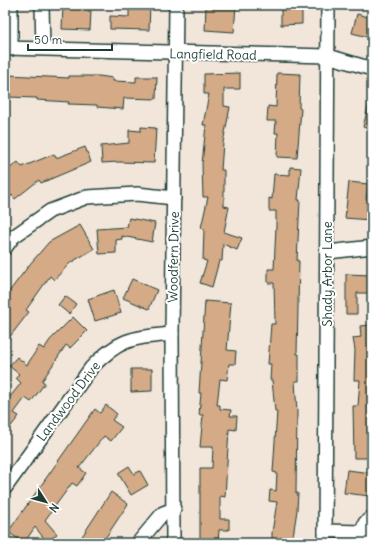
<svg xmlns="http://www.w3.org/2000/svg" width="377" height="548" font-family="Delius,sans-serif">
<style>
.building{fill:#d5aa86;stroke:#1f3d34}
.lines{fill:none;stroke-linecap:round;stroke-linejoin:round}
.street-casing{stroke:#1f3d34;stroke-width:16}
.street{stroke:#fff;stroke-width:13}
.labels{text-anchor:middle;stroke-width:4;stroke-linejoin:round;paint-order:stroke}
.street-label{font-size:13px;fill:#1f3d34;stroke:#fff}
</style>
<rect width="100%" height="100%" fill="#f2e6db"/>
<filter id="ink" filterUnits="userSpaceOnUse"><feTurbulence type="fractalNoise" baseFrequency=".025" numOctaves="2"/><feDisplacementMap in="SourceGraphic" scale="8" xChannelSelector="R" yChannelSelector="G"/><feConvolveMatrix kernelMatrix="1 2 1 2 8 2 1 2 1" color-interpolation-filters="sRGB"/></filter>
<g filter="url(#ink)">
<g class="building">
<polygon points="63,5 83,6 83,11 91,11 90,30 62,29"/>
<polygon points="129,5 150,5 149,30 110,29 110,16 129,17"/>
<polygon points="206,5 236,5 234,32 205,30"/>
<polygon points="281,5 302,5 302,24 281,25"/>
<polygon points="357,14 372,18 372,38 352,33"/>
<polygon points="240,73 240,89 224,89 224,106 230,107 223,143 221,170 224,170 224,206 229,207 224,232 242,238 237,250 223,244 222,261 219,261 212,287 200,283 207,261 203,260 204,229 201,228 208,197 203,197 202,164 206,125 203,125 209,94 204,94 204,74"/>
<polygon points="277,73 300,74 299,108 301,109 297,158 277,157 278,133 275,133 276,121 267,121 268,106 276,107"/>
<polygon points="8,75 69,78 69,76 99,76 113,78 113,81 136,82 136,77 157,77 156,99 124,98 123,109 97,107 97,105 68,104 69,102 37,100 37,98 7,97"/>
<polygon points="369,103 372,104 372,130 363,127"/>
<polygon points="141,127 156,128 154,163 119,162 102,163 101,146 129,143 129,130 141,131"/>
<polygon points="85,147 91,162 41,183 39,180 15,199 12,195 5,203 5,172 18,162 22,167 54,154 56,158"/>
<polygon points="290,167 301,168 298,200 300,200 297,261 299,261 297,354 299,354 299,381 295,381 297,412 296,493 298,493 297,510 292,543 272,543 272,532 277,502 269,501 270,490 276,491 277,473 273,472 277,411 275,411 272,380 270,380 271,364 268,364 271,324 275,324 274,283 268,283 268,269 274,269 276,226 276,211 269,211 269,198 272,199 274,174 290,175"/>
<polygon points="349,182 368,184 366,199 372,200 370,220 345,218"/>
<polygon points="129,218 155,223 152,242 122,236 122,239 116,240 116,253 99,254 97,229 127,227"/>
<polygon points="80,225 94,249 70,263 54,280 50,276 26,310 29,312 5,343 5,297 30,264 49,242"/>
<polygon points="346,274 372,275 372,293 357,293 357,314 346,314"/>
<polygon points="132,279 157,290 149,309 123,298"/>
<polygon points="114,290 121,313 95,321 88,299"/>
<polygon points="65,296 76,304 69,314 58,305"/>
<polygon points="205,301 231,303 227,350 236,351 235,364 229,364 227,380 220,379 217,405 220,405 220,409 231,410 230,416 237,416 236,430 229,429 225,497 220,496 220,519 229,519 229,530 219,530 218,543 200,543 200,468 212,468 213,447 200,447 203,415 199,415 201,393 199,393"/>
<polygon points="73,317 87,331 70,348 66,345 42,381 45,383 31,402 25,398 14,413 19,416 5,434 5,393 10,397 21,383 16,378 19,374 9,366 17,357 27,365 39,346 44,349 50,340"/>
<polygon points="372,325 372,458 354,458 353,406 358,406 360,380 354,380 355,350 353,338 361,337 360,326"/>
<polygon points="131,369 152,369 152,391 131,392"/>
<polygon points="106,405 117,414 112,420 122,427 111,441 104,436 79,468 86,473 77,486 72,483 45,520 57,534 47,542 35,527 24,543 8,532 95,409 100,413"/>
<polygon points="129,466 134,474 140,471 148,485 131,495 118,473"/>
<polygon points="347,470 372,473 370,496 344,493"/>
<polygon points="111,492 128,504 102,543 89,543 81,538"/>
</g>
<g class="lines">
<defs>
<g id="street">
<polyline points="11,5 11,49"/>
<polyline points="42,5 43,48"/>
<polyline points="5,48 328,56 372,69"/>
<polyline points="5,248 13,237 50,211 87,197 137,194 174,198"/>
<polyline points="328,252 372,247"/>
<path d="M5,488L91,368C120,338 132,338 172,334"/>
<polyline points="325,531 362,532"/>
<polyline points="138,543 163,513 174,509"/>
<polyline points="173,543 172,334 176,5"/>
<polyline points="325,543 328,5"/>
<polyline points="369,543 362,532 365,523 372,517"/>
</g>
</defs>
<use href="#street" class="street-casing"/>
<use href="#street" class="street"/>
</g>
</g>
<g class="labels">
<g class="street-label">
<text transform="translate(213 54) rotate(1)" y="5">Langfield Road</text>
<text transform="translate(173 257) rotate(-89)" y="5">Woodfern Drive</text>
<text transform="translate(327 274) rotate(-90)" y="5">Shady Arbor Lane</text>
<text transform="translate(68 401) rotate(-53)" y="5">Landwood Drive</text>
</g>
</g>
<rect width="377" height="548" fill="none" stroke="#fff" stroke-width="20"/>
<rect x="10" y="10" width="357" height="528" fill="none" stroke="#1f3d34" stroke-width="1.5" filter="url(#ink)"/>
<g transform="translate(46 502) rotate(126)" stroke="#ffffff" stroke-width="3" paint-order="stroke">
<path d="M0-3L7 15L0 10L-7 15Z" fill="#1f3d34"/>
<text y="-6" font-size="11" font-weight="bold" text-anchor="middle" fill="#1f3d34">N</text>
</g>
<path d="M28 44v6h84v-6" fill="none" stroke="#1f3d34" stroke-width="2"/>
<text x="34" y="44" font-size="12" fill="#1f3d34" stroke="#ffffff" stroke-width="3" paint-order="stroke">50 m</text>
</svg>
